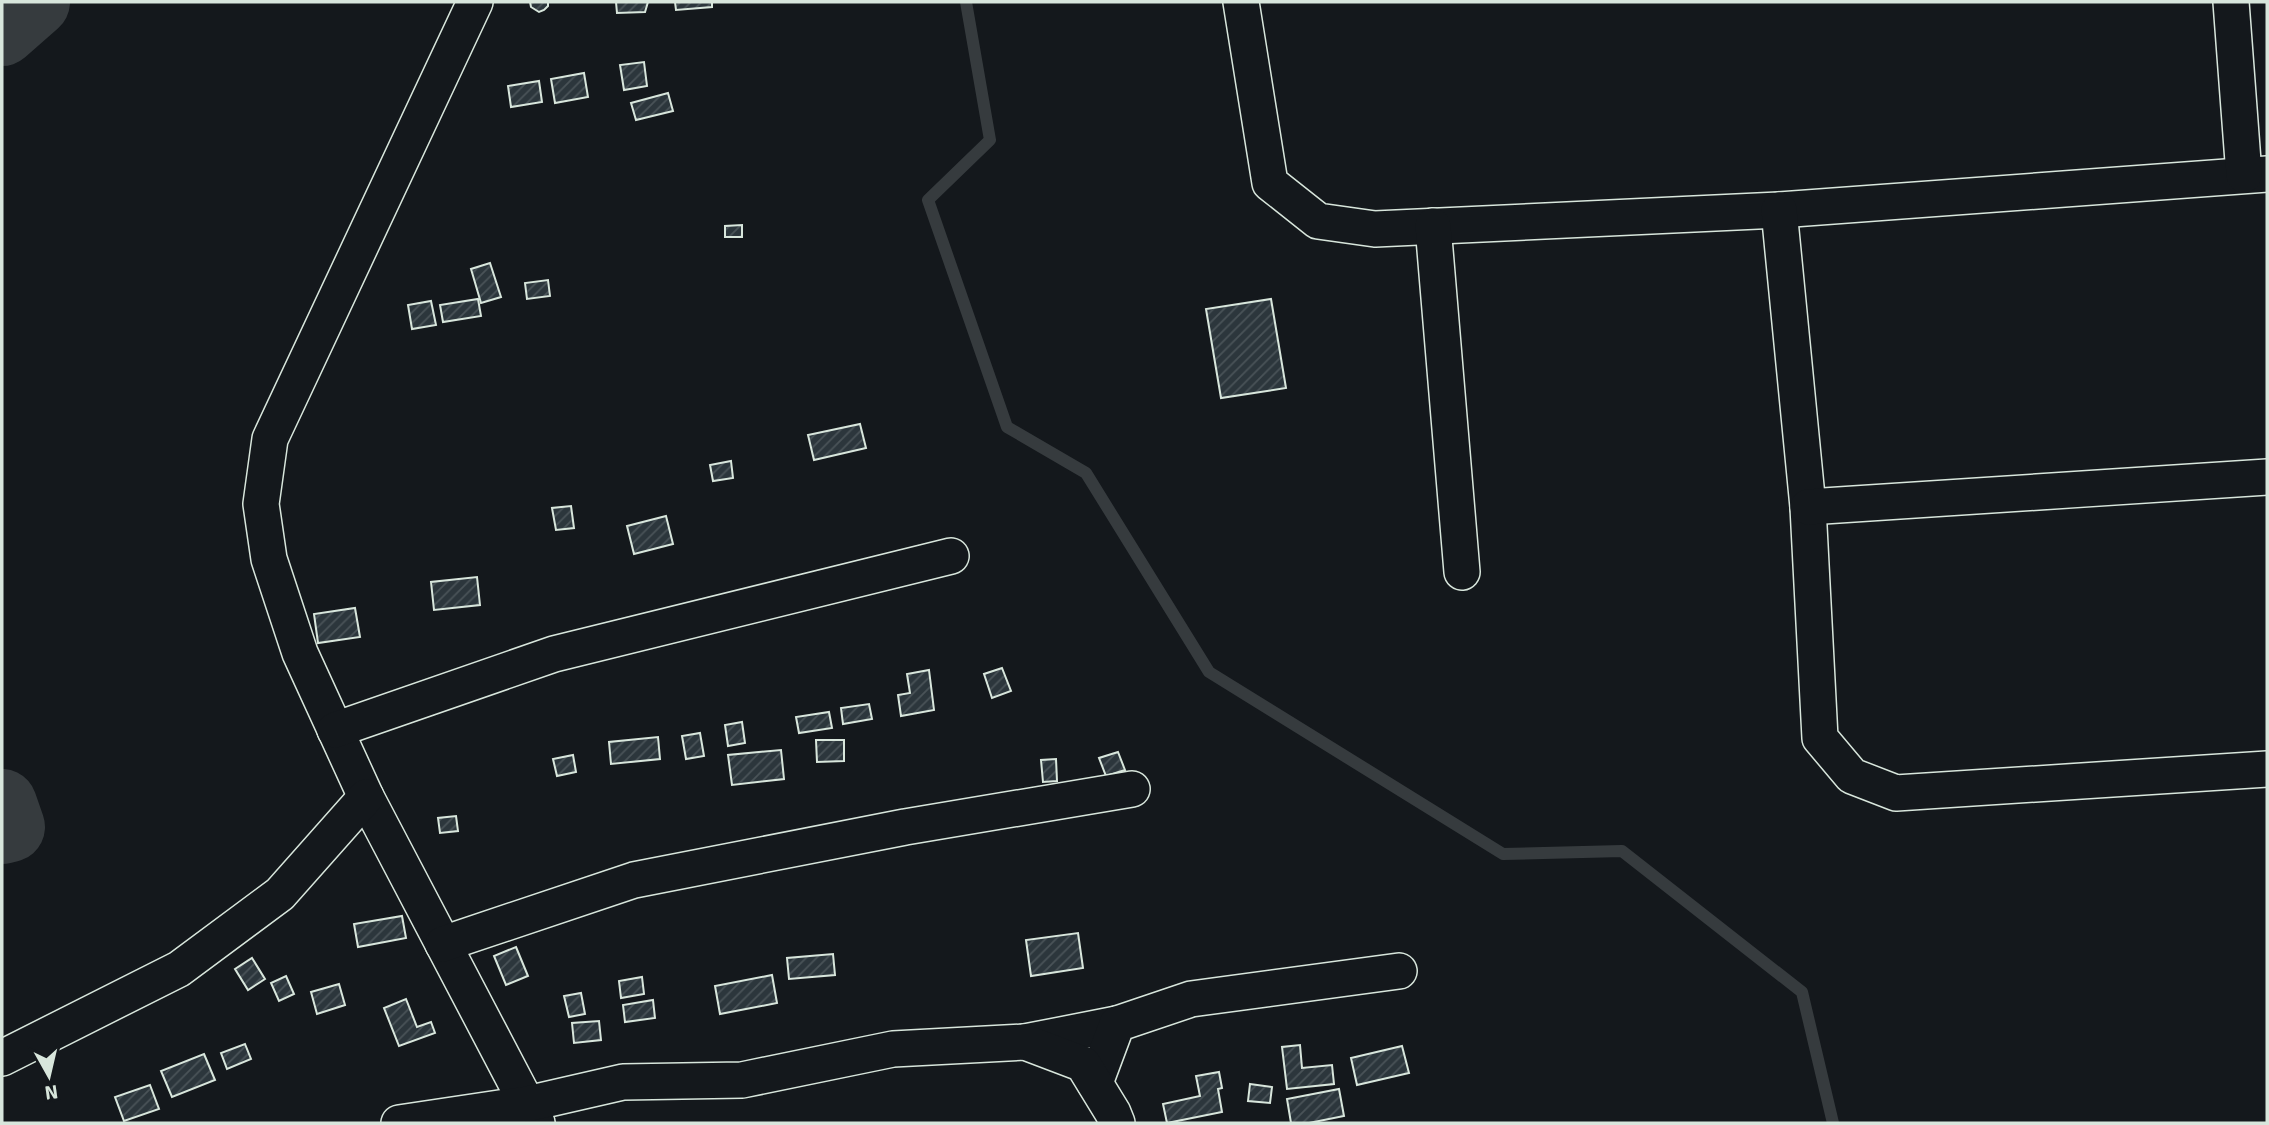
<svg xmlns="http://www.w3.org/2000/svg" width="2269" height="1125" font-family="Signika,sans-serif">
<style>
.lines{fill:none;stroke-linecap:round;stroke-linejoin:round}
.stream{stroke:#363b3e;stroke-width:12}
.river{stroke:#363b3e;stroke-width:70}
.building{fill:url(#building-hatch);stroke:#d8e6dc;stroke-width:2}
.minor-casing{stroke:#d8e6dc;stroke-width:38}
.minor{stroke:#14181c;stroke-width:35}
</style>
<defs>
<pattern id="building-hatch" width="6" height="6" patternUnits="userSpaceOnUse" patternTransform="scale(1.75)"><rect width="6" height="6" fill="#2c363c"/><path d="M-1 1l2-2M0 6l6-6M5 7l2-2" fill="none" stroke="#4a5358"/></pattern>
</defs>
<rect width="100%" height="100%" fill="#14181c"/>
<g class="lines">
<polyline class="stream" points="966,2 990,140 928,200 1007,427 1086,473 1209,672 1503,854 1622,851 1802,992 1833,1123"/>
<g class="river">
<polyline points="2,31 35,2"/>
<polyline points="2,804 10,827 2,829"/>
</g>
</g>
<g class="building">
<polygon points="530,2 548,2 548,6 544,10 539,12 531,7"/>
<polygon points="616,2 648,2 645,12 617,13"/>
<polygon points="675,2 712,2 712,7 676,10"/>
<polygon points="644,62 647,86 624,90 620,65"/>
<polygon points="584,73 588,97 555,103 551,79"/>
<polygon points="539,81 542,102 511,107 508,86"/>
<polygon points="668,93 673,111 636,120 631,103"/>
<polygon points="742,225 742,237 725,237 725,226"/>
<polygon points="490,263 501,297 481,303 471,269"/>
<polygon points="548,280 550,296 527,299 525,283"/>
<polygon points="478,299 481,316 443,322 440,305"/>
<polygon points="1271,299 1286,388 1221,398 1206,309"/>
<polygon points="431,301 436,325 412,329 408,305"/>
<polygon points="860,424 866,448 814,460 808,435"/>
<polygon points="731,461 733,478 713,481 710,465"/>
<polygon points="571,506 574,528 556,530 552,508"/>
<polygon points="666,516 673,544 634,554 627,526"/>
<polygon points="477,577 480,605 434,610 431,582"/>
<polygon points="355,608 360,637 318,643 314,614"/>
<polygon points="1002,668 1011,691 992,698 984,674"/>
<polygon points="929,670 934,710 901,716 898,695 910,693 907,674"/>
<polygon points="869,704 872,719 843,724 841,708"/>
<polygon points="829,712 832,728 799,733 796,717"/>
<polygon points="742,722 745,743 728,746 725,725"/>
<polygon points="700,733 704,756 686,759 682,736"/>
<polygon points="658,737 660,759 611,764 609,742"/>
<polygon points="816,740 844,740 844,761 817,762"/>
<polygon points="781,750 784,779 732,785 728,755"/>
<polygon points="1118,752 1125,770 1106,776 1099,758"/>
<polygon points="573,755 576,772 557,776 553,759"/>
<polygon points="1056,759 1057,781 1043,782 1041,760"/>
<polygon points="456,816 458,831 440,833 438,818"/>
<polygon points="402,916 406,938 358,947 354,924"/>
<polygon points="1078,933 1083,968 1031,976 1026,940"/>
<polygon points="516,947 528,976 506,985 494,956"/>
<polygon points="833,954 835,975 789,979 787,958"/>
<polygon points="252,958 265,979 248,990 235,969"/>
<polygon points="772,975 777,1003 720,1014 715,986"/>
<polygon points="286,976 294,994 279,1001 271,983"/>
<polygon points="642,977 644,994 621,998 619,981"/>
<polygon points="339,984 345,1005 317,1014 311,992"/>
<polygon points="581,993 585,1014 569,1017 564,996"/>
<polygon points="406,999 417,1027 431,1022 435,1033 399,1046 384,1008"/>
<polygon points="653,1000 655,1018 625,1022 623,1005"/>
<polygon points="599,1021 601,1040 574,1043 572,1023"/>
<polygon points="245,1044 251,1059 227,1069 221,1053"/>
<polygon points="1300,1045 1302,1068 1332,1065 1334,1084 1287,1089 1282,1047"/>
<polygon points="1402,1046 1409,1073 1357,1085 1351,1058"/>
<polygon points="204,1054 215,1080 172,1097 161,1071"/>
<polygon points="1219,1072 1222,1088 1218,1089 1222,1112 1167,1123 1163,1104 1200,1096 1196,1076"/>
<polygon points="1250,1084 1272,1087 1270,1103 1248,1101"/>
<polygon points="150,1085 159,1109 124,1121 115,1097"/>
<polygon points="1339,1089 1344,1116 1309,1123 1291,1123 1287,1099"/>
</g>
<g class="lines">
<defs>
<g id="minor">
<polyline points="475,2 270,439 261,504 269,559 300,653 366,797 537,1123"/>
<polyline points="1241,2 1270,183 1318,221 1375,229 1779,210 2267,174"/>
<polyline points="2231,2 2244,175"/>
<polyline points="1779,210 1808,507 1820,738 1852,776 1896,793 2267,769"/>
<polyline points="1433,226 1462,572"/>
<polyline points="1808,507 2267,477"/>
<polyline points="335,730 554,654 951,556"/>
<polyline points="443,944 634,880 905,827 1132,789"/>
<polyline points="1025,1042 1117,1024"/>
<polyline points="2,1058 179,969 280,894 366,797"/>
<polyline points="1095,1083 1117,1024 1191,999 1399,971"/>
<polyline points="399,1123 527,1104 623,1082 742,1080 893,1049 1025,1042 1083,1064 1113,1113 1117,1123"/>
</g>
</defs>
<use href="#minor" class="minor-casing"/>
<use href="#minor" class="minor"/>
</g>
<rect width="2269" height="1125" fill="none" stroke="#d8e6dc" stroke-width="7"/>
<g transform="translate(49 1076) rotate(172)" stroke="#14181c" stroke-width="5" paint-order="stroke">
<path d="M0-5L12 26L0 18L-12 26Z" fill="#d8e6dc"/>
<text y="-10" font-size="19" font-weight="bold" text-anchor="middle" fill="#d8e6dc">N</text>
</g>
</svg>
